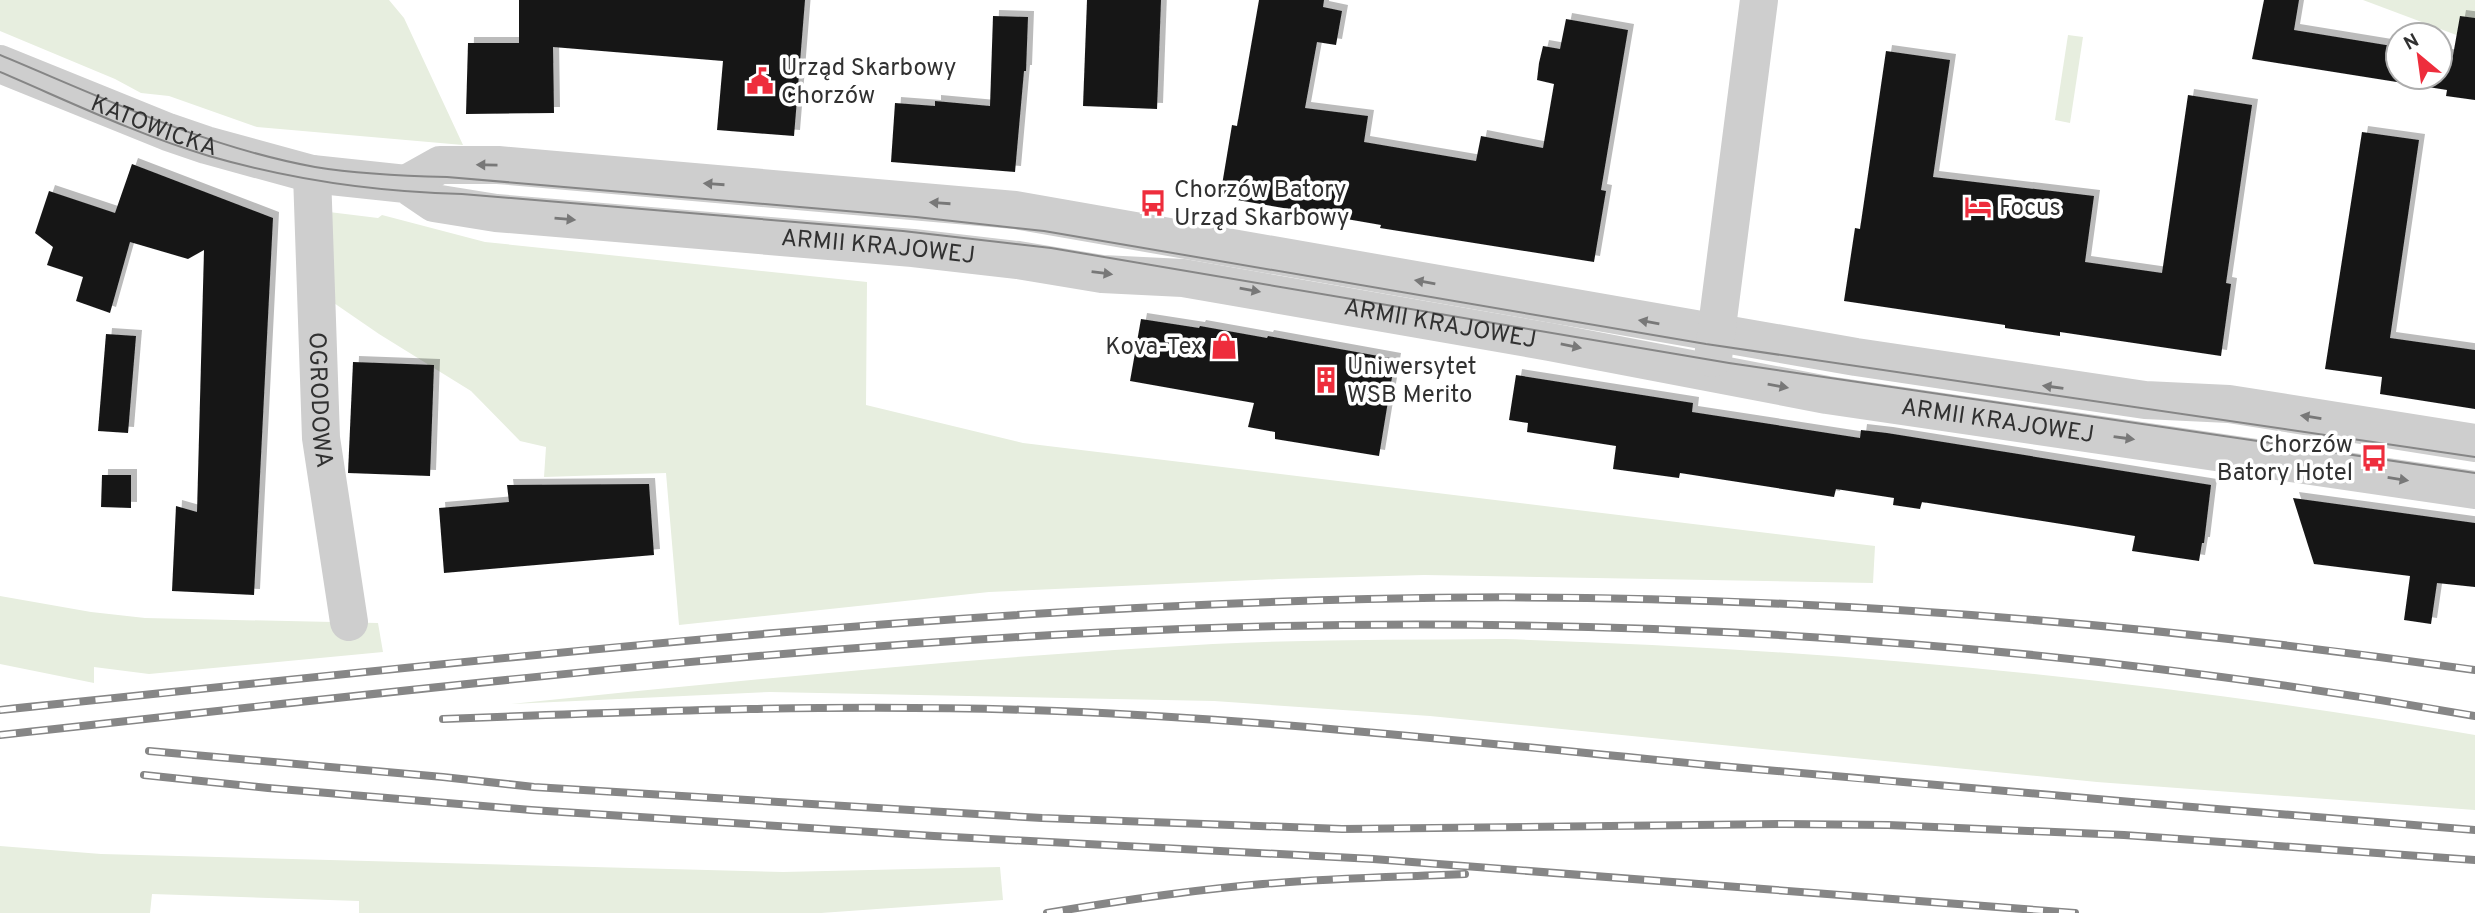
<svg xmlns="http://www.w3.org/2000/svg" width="2475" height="913" font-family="Overpass,sans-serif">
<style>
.green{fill:#e7eedf}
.building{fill:#181818;filter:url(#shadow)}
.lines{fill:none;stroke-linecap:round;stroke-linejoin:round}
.minor{stroke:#cecece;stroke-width:38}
.tram{stroke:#868686;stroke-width:2}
.rail-casing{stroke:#868686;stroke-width:8}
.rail{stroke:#fff;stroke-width:5;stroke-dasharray:16;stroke-linecap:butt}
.oneway{fill:#787878}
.labels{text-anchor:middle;stroke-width:7;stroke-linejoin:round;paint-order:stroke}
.poi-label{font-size:24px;fill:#313131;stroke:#fff;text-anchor:start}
.street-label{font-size:24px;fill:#313131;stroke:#fff}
</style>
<defs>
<filter id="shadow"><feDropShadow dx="6" dy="-6" stdDeviation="0" flood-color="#0004"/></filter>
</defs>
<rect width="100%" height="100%" fill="#fff"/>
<g class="green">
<polygon points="0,0 389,0 404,18 463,145 257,127 169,96 141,93 115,79 0,31"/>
<polygon points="2363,0 2475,0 2475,42"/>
<polygon points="2068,35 2083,37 2070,123 2055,120"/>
<polygon points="329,212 378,218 382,215 485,242 867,282 866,405 1023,443 1875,546 1873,583 1424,575 1279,579 989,592 679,625 666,473 544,477 546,447 520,441 471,391 379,334 331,301"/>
<polygon points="0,596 91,612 145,618 378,623 383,652 149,674 94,667 94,683 0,664"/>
<path d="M1504,639C1829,649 2155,679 2475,735V810L2097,782L1430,716L1214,701L770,692L511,704C745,680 979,657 1213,644C1310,639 1407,640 1504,639Z"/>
<polygon points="0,846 101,854 783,872 1000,867 1003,900 821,913 359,913 359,901 152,894 150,913 0,913"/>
</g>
<g class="building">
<polygon points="519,0 805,0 794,136 717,130 723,61 553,47 554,113 466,114 468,43 519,43"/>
<polygon points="1087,0 1161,0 1157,109 1083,106"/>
<polygon points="1259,0 1324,0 1323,7 1342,11 1336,45 1317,42 1305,108 1368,116 1364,142 1476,161 1481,136 1543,148 1554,84 1537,80 1539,63 1543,46 1560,49 1566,19 1628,30 1601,190 1606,191 1594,262 1380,228 1381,225 1220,197 1232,125 1237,126"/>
<polygon points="2264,0 2299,0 2294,30 2398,47 2398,77 2440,77 2440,54 2453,56 2452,61 2460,16 2475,18 2475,100 2446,96 2447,90 2252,59"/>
<polygon points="993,16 1028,17 1026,71 1024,71 1015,172 891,162 895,103 935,106 935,101 990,106"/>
<polygon points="1886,51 1950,60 1933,177 2094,196 2085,262 2162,273 2188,95 2252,105 2226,283 2231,284 2221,356 2060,332 2060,336 2005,328 2005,325 1844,301 1855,228 1860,229"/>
<polygon points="2362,132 2419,140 2390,338 2475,350 2475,409 2380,394 2382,377 2325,369"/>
<polygon points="132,164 273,218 254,595 172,591 176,506 197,512 204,250 188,259 130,242 110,313 76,301 83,277 47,265 53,247 35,233 49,191 115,213"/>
<polygon points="1141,319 1199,328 1200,326 1267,338 1268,336 1395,359 1379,456 1275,439 1275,432 1248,427 1254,403 1130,381"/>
<polygon points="106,334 136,336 128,433 98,431"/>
<polygon points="353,362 434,365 430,476 348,473"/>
<polygon points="1516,375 1693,403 1692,412 1860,438 1861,430 1887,433 2211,485 2204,543 2202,543 2199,561 2132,551 2135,536 2074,526 1922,502 1920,509 1893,505 1894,498 1836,489 1834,497 1680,473 1679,478 1613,469 1616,446 1527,432 1528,423 1509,420"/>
<polygon points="102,475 131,475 131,508 101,507"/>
<polygon points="649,484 654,555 444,573 439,508 509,502 507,485"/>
<polygon points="2293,498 2475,523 2475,587 2437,583 2431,624 2404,620 2410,576 2314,564"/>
</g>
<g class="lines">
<g class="minor">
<path id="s1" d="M0,64L168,132L206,145L312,174L406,184L434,203L496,213L913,248L1018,260L1102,274L1183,278L1550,342L1827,395L2475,490"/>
<path id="s2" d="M312,174L321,438L349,622"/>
<polyline points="406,184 440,165 498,165 1015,210 1856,357 2145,400 2229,404 2475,443"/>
<polyline points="1713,358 1759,0"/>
</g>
<g class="tram">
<path d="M0,55C103,98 205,147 315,167C358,174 403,176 447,177L916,217L1044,231L1706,344L2475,457"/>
<path d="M0,72C68,101 138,135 209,156C292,180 375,192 462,194L903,231L1051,248L1729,363L2475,473"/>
</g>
<defs>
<g id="rail">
<path d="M0,710C455,663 910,610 1368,599C1738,590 2109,618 2475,670"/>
<path d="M443,719C647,711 853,703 1057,711C1279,720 1499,745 1720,766C1972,789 2223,810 2475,830"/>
<path d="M0,735C393,692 786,644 1181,629C1613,613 2050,641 2475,716"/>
<polyline points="149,751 443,777 534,787 1042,818 1342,829 1784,824 1888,825 2124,835 2475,860"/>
<polyline points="144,775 268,788 531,810 934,836 1373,859 2075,913"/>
<path d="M1047,913C1118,901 1190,890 1263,884C1330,878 1397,877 1465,874"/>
</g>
</defs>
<use href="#rail" class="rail-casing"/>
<use href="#rail" class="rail"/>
</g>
<defs><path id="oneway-solid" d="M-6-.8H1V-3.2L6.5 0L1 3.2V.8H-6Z" transform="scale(1.75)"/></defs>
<g class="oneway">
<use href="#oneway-solid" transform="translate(487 165) rotate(-179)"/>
<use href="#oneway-solid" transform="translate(714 184) rotate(-176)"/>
<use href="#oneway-solid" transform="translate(940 203) rotate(-176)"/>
<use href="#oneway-solid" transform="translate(565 219) rotate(5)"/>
<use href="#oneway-solid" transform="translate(1102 273) rotate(7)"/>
<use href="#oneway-solid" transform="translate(1425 282) rotate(-170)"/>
<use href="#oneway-solid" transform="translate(1250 290) rotate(10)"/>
<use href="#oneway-solid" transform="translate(1649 322) rotate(-170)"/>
<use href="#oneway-solid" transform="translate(1571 346) rotate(11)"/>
<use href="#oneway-solid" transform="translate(1778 386) rotate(10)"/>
<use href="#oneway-solid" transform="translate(2053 387) rotate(-172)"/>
<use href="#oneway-solid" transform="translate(2311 417) rotate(-171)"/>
<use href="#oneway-solid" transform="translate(2124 438) rotate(8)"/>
<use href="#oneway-solid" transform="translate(2398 479) rotate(9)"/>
</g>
<defs>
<symbol id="civic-bare" viewBox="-9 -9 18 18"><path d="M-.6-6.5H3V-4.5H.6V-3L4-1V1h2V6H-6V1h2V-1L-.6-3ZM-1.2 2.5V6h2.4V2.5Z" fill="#ee2d3c" stroke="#fff" stroke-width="2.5" paint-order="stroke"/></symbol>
<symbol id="bus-bare" viewBox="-9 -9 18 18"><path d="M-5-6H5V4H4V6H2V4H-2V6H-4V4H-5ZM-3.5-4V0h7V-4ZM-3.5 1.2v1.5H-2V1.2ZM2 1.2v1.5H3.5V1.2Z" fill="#ee2d3c" stroke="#fff" stroke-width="2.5" paint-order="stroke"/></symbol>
<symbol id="hotel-bare" viewBox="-9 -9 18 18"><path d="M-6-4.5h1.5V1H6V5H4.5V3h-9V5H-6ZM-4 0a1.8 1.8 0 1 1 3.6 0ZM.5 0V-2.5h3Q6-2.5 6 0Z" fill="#ee2d3c" stroke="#fff" stroke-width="2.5" paint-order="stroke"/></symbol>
<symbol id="shop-bare" viewBox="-9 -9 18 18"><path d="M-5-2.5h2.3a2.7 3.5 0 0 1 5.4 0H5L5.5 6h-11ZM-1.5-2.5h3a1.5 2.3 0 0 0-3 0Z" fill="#ee2d3c" stroke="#fff" stroke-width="2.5" paint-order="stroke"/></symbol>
<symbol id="building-bare" viewBox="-9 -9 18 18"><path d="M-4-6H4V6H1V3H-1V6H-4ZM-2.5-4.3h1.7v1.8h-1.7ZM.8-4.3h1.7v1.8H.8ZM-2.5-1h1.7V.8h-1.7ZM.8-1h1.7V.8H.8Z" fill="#ee2d3c" stroke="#fff" stroke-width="2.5" paint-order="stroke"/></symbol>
</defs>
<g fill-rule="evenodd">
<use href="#civic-bare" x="741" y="62" width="38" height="38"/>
<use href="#bus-bare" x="1134" y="184" width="38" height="38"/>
<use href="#hotel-bare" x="1959" y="188" width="38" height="38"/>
<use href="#shop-bare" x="1205" y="327" width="38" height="38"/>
<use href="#building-bare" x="1307" y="361" width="38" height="38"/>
<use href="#bus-bare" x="2355" y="439" width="38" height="38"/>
</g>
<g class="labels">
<g class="poi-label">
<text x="781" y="75">Urząd Skarbowy<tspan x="781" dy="28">Chorzów</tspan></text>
<text x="1174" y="197">Chorzów Batory<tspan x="1174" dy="28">Urząd Skarbowy</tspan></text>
<text x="1999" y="215">Focus</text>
<text x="1203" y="354" text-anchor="end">Kova-Tex</text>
<text x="1347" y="374">Uniwersytet<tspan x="1347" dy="28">WSB Merito</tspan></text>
<text x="2353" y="452" text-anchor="end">Chorzów<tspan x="2353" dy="28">Batory Hotel</tspan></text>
</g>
<g class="street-label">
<text dy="8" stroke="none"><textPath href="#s1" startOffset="166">KATOWICKA</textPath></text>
<text dy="8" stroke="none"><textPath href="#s1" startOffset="906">ARMII KRAJOWEJ</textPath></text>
<text dy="8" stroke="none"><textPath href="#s1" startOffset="1474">ARMII KRAJOWEJ</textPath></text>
<text dy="8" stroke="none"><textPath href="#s2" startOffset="226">OGRODOWA</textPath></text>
<text dy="8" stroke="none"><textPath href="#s1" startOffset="2040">ARMII KRAJOWEJ</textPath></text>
</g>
</g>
<g transform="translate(2419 56) rotate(331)"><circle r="33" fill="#ffffff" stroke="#adadad" stroke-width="2"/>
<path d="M0-5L12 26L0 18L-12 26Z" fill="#ee2d3c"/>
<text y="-10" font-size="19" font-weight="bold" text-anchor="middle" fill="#313131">N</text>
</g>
</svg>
